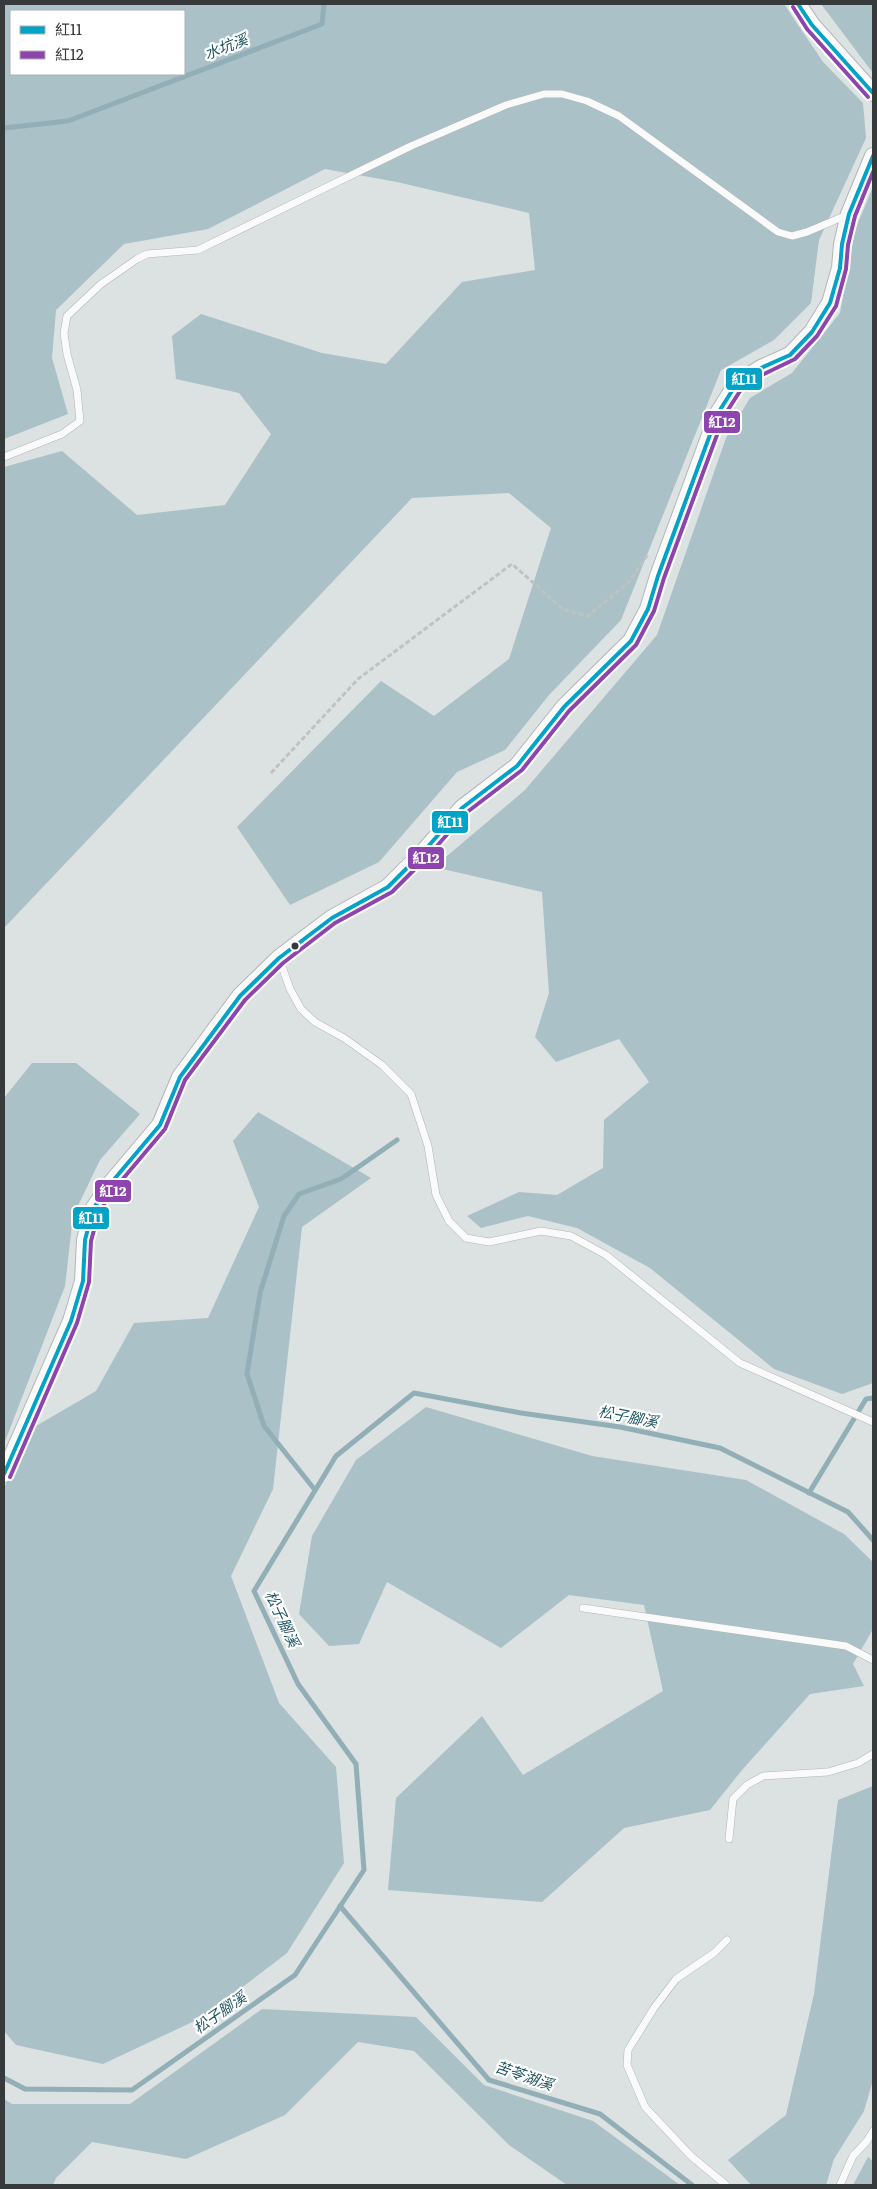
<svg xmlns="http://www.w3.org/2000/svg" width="877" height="2189" font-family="Literata,'Noto Sans TC',serif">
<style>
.forest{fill:#a9c1c7;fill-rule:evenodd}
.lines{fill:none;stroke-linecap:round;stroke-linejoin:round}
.stream{stroke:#92afb7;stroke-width:5}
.service-casing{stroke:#b2b6b7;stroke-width:8}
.tertiary-casing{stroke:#b2b6b7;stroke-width:18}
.path{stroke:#c0c1c2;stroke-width:3;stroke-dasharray:5 2.5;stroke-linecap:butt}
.service{stroke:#fafafa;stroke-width:7}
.tertiary{stroke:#fafafa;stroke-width:16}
.bus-1-casing{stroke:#fff;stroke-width:8}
.bus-2-casing{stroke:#fff;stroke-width:8}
.bus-1{stroke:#03a3c7;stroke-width:4}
.bus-2{stroke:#8e44ad;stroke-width:4}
.bus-dot{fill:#373a3b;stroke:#fff;stroke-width:2}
.labels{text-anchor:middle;stroke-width:4.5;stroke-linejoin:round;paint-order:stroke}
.water-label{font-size:15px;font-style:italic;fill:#1e5562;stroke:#fff}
.line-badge{stroke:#fff;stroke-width:2}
.badge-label{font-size:14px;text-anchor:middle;font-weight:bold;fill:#fff}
</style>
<rect width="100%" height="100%" fill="#dce1e1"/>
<g class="forest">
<path d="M4,4H784L823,62L863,103L866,138L819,240L811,303L774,340L721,370L621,620L549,695L505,750L457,772L379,862L290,905L237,827L381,681L434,716L509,659L551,528L509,493L412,498L4,928V467L62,451L137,515L225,505L271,434L239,393L176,379L172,336L201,314L322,353L386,364L462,282L535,270L529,213L397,182L325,169L208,229L124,244L56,310L52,358L68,414L4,439ZM11,11H184V74H11Z"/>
<polygon points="821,4 873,4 873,73"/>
<polygon points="873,187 873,1383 842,1394 774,1369 650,1268 577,1228 528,1216 481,1228 467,1216 519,1192 557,1195 603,1168 604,1120 649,1082 619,1039 556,1062 535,1037 549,993 542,892 434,867 525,790 657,635 726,438 750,398 792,373 840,313 855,230"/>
<polygon points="32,1063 76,1063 140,1114 100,1160 73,1216 65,1286 4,1444 4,1098"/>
<polygon points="258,1112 371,1178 302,1227 273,1489 231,1576 279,1703 336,1767 344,1863 287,1953 205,2016 103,2064 16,2045 4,2031 4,1488 36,1426 96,1391 134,1323 208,1318 259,1207 233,1141"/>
<polygon points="426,1407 592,1456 746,1480 844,1534 873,1562 873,1629 853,1664 864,1686 810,1694 742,1770 710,1810 624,1828 542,1902 388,1890 396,1798 482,1716 523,1775 663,1691 644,1605 569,1595 501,1648 387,1582 359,1644 329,1646 299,1614 312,1536 356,1460"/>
<polygon points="873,1786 873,2080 864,2111 834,2159 826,2185 751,2185 728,2160 786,2115 814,1994 838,1800"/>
<polygon points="262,2009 416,2017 484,2085 593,2121 680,2185 567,2185 509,2145 414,2051 358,2042 285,2115 186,2159 92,2142 56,2178 53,2185 4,2185 4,2099 12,2104 130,2104"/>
<polygon points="868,2157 873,2161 873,2185 853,2185"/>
</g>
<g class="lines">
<g class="stream">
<polyline points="4,128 68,121 322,24 324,4"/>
<polyline points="315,1490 264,1426 247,1374 260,1293 284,1216 299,1194 341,1179 397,1140"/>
<polyline points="809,1493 866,1399 873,1398"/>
<polyline points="340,1906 489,2080 600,2114 692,2185"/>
<polyline points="4,2078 25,2089 132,2090 295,1975 364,1870 356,1764 298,1684 254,1591 336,1456 414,1393 521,1413 620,1427 720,1448 848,1512 873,1540"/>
</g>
<defs>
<g id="service">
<polyline points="4,457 62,434 80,421 77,390 67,354 64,333 67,316 101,284 137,259 147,254 198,250 411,146 506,105 544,94 562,94 587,101 619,116 778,232 792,236 807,232 847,215"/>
<polyline points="279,958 290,989 301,1009 315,1022 344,1038 382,1065 411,1094 428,1146 436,1195 449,1221 466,1238 489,1242 541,1231 571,1236 606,1255 740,1363 873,1422"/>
<polyline points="583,1608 846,1646 873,1660"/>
<polyline points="729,1839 733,1799 747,1785 763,1776 828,1772 858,1763 873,1754"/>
<polyline points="726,2185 691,2156 645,2107 627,2065 628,2050 654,2008 676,1979 714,1953 727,1940"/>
<polyline points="840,2185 853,2156 867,2141 873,2131"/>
</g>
<g id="tertiary">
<polyline points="798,4 812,25 873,93"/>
<polyline points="4,1474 71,1321 83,1281 85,1240 93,1209 111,1183 160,1125 180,1077 240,996 279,958 332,918 388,887 424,851 462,808 517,766 564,707 631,641 648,609 658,576 718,413 737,383 761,368 790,355 812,332 830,303 840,268 842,244 849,214 873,156"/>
</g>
</defs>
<use href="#service" class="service-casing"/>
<use href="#tertiary" class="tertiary-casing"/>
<polyline class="path" points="271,773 358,679 512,564 564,610 588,616 629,582 648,554"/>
<use href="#service" class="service"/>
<use href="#tertiary" class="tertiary"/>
<defs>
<g id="bus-1">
<polyline points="798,4 812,25 873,93"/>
<polyline points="4,1474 71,1321 83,1281 85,1240 93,1209 111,1183 160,1125 180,1077 240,996 279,958 332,918 388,887 424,851 462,808 517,766 564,707 631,641 648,609 658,576 718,413 737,383 761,368 790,355 812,332 830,303 840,268 842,244 849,214 873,156"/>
</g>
<g id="bus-2">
<polyline points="793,7 807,29 868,97"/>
<polyline points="10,1477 77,1323 89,1282 91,1241 99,1212 116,1187 165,1129 185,1080 245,1000 283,963 335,923 392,892 429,855 466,813 522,770 569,711 636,645 654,611 664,578 724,416 742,388 764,374 795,359 817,336 836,306 846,269 848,245 855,216 873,172"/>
</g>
</defs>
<use href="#bus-1" class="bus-1-casing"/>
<use href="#bus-2" class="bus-2-casing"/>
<use href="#bus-1" class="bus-1"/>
<use href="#bus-2" class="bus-2"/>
</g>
<circle class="bus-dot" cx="295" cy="946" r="4.5"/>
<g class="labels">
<g class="water-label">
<text transform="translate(226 47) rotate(-21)" y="5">水坑溪</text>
<text transform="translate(628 1417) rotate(11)" y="5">松子腳溪</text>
<text transform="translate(282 1619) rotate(65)" y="5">松子腳溪</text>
<text transform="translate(220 2013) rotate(-35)" y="5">松子腳溪</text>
<text transform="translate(524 2076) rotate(19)" y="5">苦苓湖溪</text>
</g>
</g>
<g class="line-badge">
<rect x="725" y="367" width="38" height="24" rx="5" fill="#03a3c7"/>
<rect x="703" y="410" width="38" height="24" rx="5" fill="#8e44ad"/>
<rect x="431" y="810" width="38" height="24" rx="5" fill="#03a3c7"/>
<rect x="407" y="846" width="38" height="24" rx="5" fill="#8e44ad"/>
<rect x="94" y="1179" width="38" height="24" rx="5" fill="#8e44ad"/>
<rect x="72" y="1206" width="38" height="24" rx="5" fill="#03a3c7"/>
</g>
<g class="badge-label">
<text x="744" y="384">紅11</text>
<text x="722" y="427">紅12</text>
<text x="450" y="827">紅11</text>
<text x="426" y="863">紅12</text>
<text x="113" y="1196">紅12</text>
<text x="91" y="1223">紅11</text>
</g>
<rect width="877" height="2189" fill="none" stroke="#373a3b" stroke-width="10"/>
<rect x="10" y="10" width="175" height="65" fill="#ffffff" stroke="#afb0b1"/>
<rect x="20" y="26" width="25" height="8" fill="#03a3c7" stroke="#afb0b1"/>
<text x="55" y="35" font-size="15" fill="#373a3b">紅11</text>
<rect x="20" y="51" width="25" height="8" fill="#8e44ad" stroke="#afb0b1"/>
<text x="55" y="60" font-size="15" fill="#373a3b">紅12</text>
</svg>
